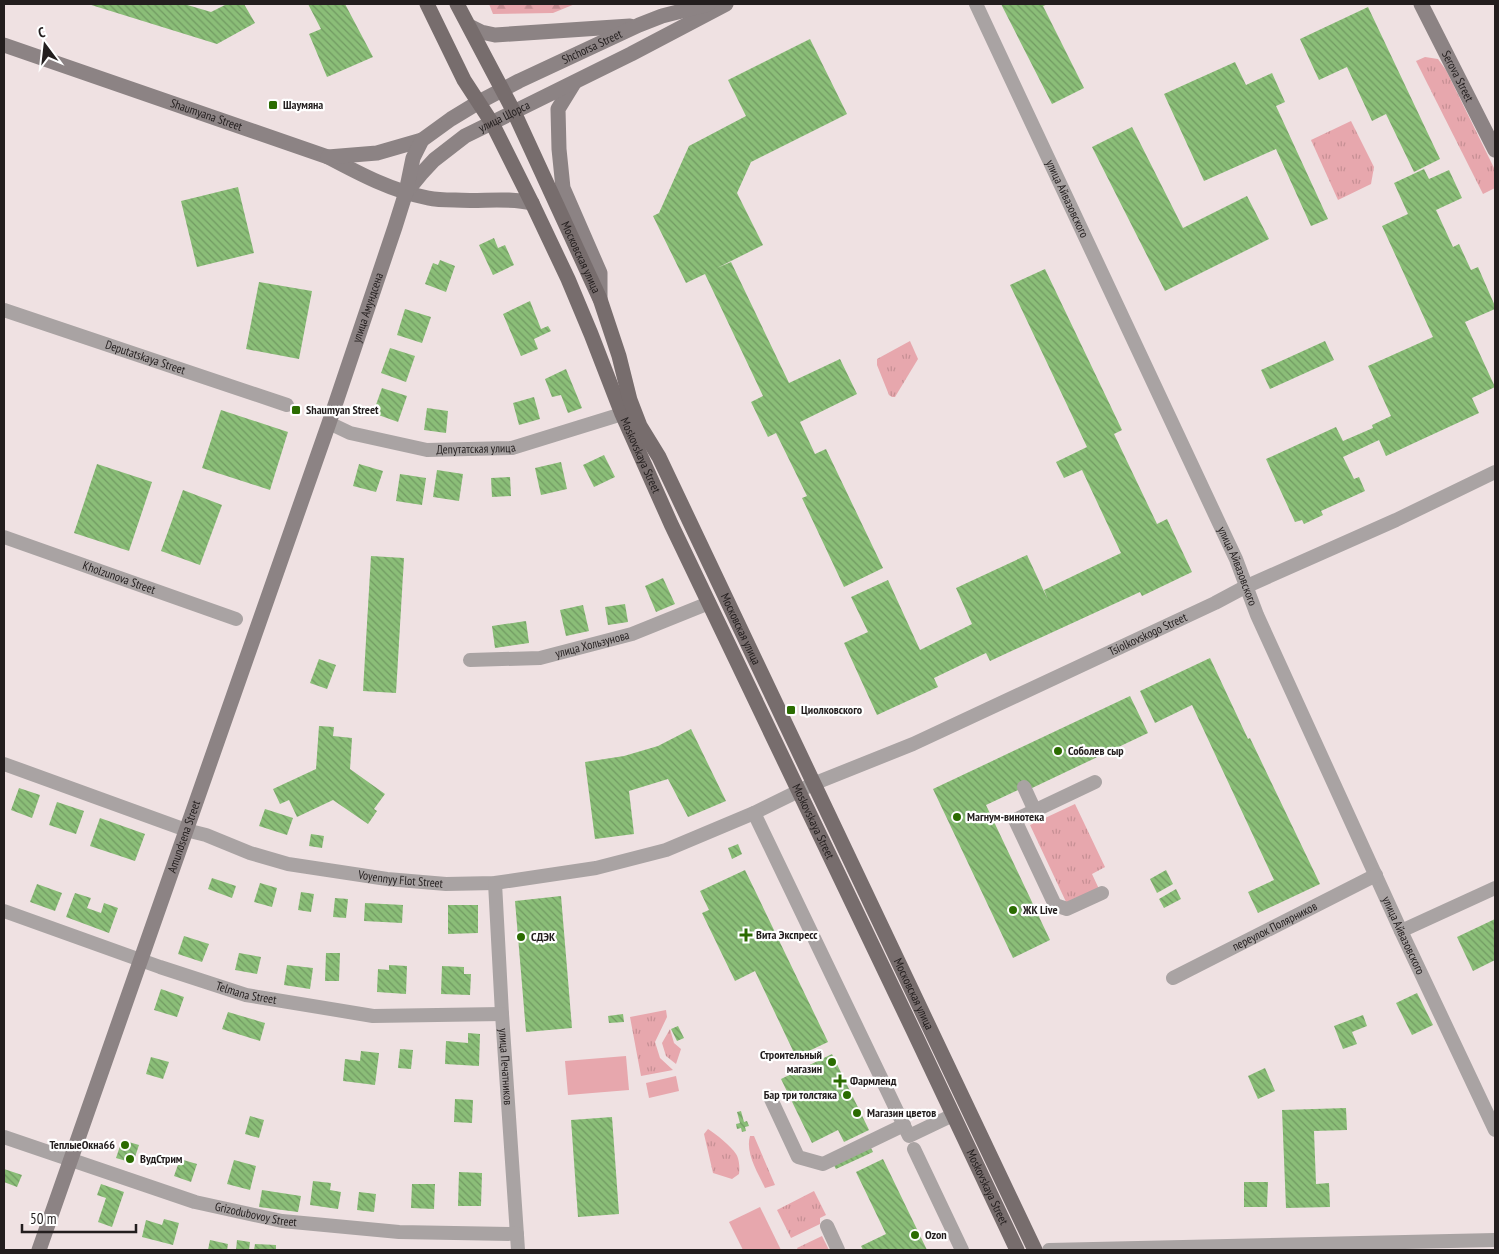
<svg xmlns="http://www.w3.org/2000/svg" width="1499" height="1254" font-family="'PT Sans Narrow',sans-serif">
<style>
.grass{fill:url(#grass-tufts)}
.forest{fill:url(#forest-firs)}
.garden{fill:#e7a7ad}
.building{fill:url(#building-back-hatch)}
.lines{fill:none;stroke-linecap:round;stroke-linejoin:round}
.street{stroke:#a9a3a3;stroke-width:14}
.secondary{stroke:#8c8384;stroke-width:15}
.primary{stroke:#776d6d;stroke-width:15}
.poi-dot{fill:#2b6c01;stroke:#fff;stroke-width:2}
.labels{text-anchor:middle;stroke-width:4.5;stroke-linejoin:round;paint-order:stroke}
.street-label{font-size:12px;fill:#231e1e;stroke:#fff}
.poi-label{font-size:12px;font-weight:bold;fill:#231e1e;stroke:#fff;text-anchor:start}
</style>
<defs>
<pattern id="grass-tufts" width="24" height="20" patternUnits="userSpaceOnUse" patternTransform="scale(1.25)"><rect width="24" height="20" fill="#e7a7ad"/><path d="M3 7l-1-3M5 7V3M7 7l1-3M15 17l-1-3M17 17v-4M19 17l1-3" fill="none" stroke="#c68f94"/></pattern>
<pattern id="forest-firs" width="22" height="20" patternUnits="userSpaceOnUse" patternTransform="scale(1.25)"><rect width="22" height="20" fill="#e7a7ad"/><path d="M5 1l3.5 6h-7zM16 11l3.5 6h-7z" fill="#c68f94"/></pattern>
<pattern id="building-back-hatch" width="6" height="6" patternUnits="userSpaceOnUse" patternTransform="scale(1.25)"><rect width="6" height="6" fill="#8bbe78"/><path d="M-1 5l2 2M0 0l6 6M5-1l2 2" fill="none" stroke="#719a62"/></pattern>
</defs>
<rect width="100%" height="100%" fill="#efe1e2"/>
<g class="grass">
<polygon points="1425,57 1438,59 1446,70 1495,170 1495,188 1483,194 1416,61"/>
<polygon points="1351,121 1374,167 1371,184 1338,200 1311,140"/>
<polygon points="910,341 918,359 895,397 892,397 889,395 877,365 877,359"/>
<polygon points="1075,804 1105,867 1092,874 1099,889 1067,904 1030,825"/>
<polygon points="666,1010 667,1017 655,1042 660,1058 673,1070 641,1076 630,1017"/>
<polygon points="670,1029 674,1043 681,1049 676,1064 666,1056 662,1043"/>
<path d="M708,1129C716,1134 731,1146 736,1154C739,1158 740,1168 739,1174L732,1179L713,1173L704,1134Z"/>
<path d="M750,1136H754L775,1185L765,1188C758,1173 745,1153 750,1136Z"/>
<polygon points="814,1191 826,1215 820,1218 820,1224 791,1238 777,1210"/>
<polygon points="822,1236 829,1250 798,1250 797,1248"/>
</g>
<polygon class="forest" points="489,4 575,4 553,13 493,14"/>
<g class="garden">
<polygon points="626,1056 629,1090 568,1095 565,1061"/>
<polygon points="676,1076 679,1091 649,1098 646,1083"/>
<polygon points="760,1207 781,1250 743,1250 729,1222"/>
</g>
<g class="building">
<polygon points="88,4 184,4 211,12 227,4 244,4 255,23 217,44"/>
<polygon points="308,4 345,4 373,57 327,77 309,34 321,29"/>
<polygon points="1001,4 1048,4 1043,6 1084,88 1052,104"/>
<polygon points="1368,7 1440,159 1414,172 1386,114 1372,121 1347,67 1319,80 1300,39"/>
<polygon points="810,39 847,114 751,162 737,193 763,245 717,268 731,262 789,383 840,359 857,394 800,422 815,454 826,449 883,568 844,587 802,498 807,496 776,433 768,437 751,402 763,396 705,274 686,283 653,216 659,213 689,146 746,116 728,80"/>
<polygon points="1235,62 1246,85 1272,73 1285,102 1276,106 1328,219 1311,226 1276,149 1204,181 1164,94"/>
<polygon points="1132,127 1183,228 1247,196 1269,239 1165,291 1092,147"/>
<polygon points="1424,169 1429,179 1449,170 1462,198 1436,210 1453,247 1459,244 1471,270 1478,267 1495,306 1495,309 1465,322 1495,387 1472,398 1479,413 1386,456 1379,440 1343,457 1354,479 1359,477 1365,491 1321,511 1323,515 1304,524 1302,520 1295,522 1266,459 1336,427 1343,441 1373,428 1372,425 1391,416 1368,366 1433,337 1382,226 1408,214 1394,183"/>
<polygon points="238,187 254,253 197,267 181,201"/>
<polygon points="494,238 498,248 505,245 514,265 493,275 479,245"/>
<polygon points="440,260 455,266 446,292 425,284 433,263 438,265"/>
<polygon points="1045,269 1122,430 1114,434 1157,524 1167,519 1192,572 1142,596 1140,592 990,661 986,653 934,678 938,687 877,715 844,643 868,632 851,597 888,580 920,650 972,624 956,588 1027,555 1048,600 1044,590 1121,553 1082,470 1064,478 1056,462 1087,447 1010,285"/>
<polygon points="259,282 312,291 299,359 246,349"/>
<polygon points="530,301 541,329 548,326 551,331 534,339 538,349 521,356 503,314"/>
<polygon points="405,309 431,317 422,343 397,335"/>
<polygon points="1325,341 1334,360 1270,389 1261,370"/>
<polygon points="390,348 415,356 406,382 381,373"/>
<polygon points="566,369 582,408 568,413 561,395 552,397 545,379"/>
<polygon points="382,388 407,396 398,422 373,413"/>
<polygon points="534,397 540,419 519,425 513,403"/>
<polygon points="427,408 448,411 446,433 424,430"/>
<polygon points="221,410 288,432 270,490 202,468"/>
<polygon points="604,455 615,477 594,487 583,465"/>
<polygon points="561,462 567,489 541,495 535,468"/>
<polygon points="97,464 152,482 129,551 74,533"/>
<polygon points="359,464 383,471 376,492 353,486"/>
<polygon points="437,470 463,474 459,501 433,497"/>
<polygon points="400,474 426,478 422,505 396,501"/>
<polygon points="510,477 511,496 492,497 491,478"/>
<polygon points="183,490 222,505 200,565 161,551"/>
<polygon points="371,556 404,558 396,693 363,691"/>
<polygon points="663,578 675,604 656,612 645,586"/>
<polygon points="625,604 628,622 608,625 605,607"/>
<polygon points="583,605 589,631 566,636 560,610"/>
<polygon points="526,621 529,643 495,648 492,626"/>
<polygon points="1210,658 1248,739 1250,738 1320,884 1258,913 1248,892 1274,880 1192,705 1155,723 1140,691"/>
<polygon points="319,659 336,665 327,689 310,683"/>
<polygon points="1130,696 1148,733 1030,789 1029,785 986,805 1050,940 1013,958 933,789"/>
<polygon points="319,726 334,727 333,736 352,738 350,769 385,794 374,809 377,811 368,824 333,800 297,817 289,800 280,804 273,789 316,769"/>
<polygon points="691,729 726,801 688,817 668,779 629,791 634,834 595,839 585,762 624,756 658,746"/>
<polygon points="19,788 40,795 32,818 11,810"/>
<polygon points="57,802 84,811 76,834 49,825"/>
<polygon points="265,809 293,818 287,835 259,826"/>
<polygon points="100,818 145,834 135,861 90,846"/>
<polygon points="311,834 324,836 322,848 309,846"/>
<polygon points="738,844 742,854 732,859 728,848"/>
<polygon points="745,870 828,1042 796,1057 755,971 735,981 702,913 709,910 700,891"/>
<polygon points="1166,870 1173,884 1157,893 1150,879"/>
<polygon points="212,878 236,886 232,898 208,889"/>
<polygon points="260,883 277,888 272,907 254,902"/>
<polygon points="37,884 62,893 55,911 30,902"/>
<polygon points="1176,889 1181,899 1164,908 1159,899"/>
<polygon points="301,892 314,894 311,912 298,910"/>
<polygon points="75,893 91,898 87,908 101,913 104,903 118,908 109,933 66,917"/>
<polygon points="561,896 572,1028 526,1032 515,901"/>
<polygon points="335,898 348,899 346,918 333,917"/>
<polygon points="365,903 403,905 402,923 364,921"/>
<polygon points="448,905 478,905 478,933 448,934"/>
<polygon points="1495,919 1495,960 1473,971 1457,937"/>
<polygon points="184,936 209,944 202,962 178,954"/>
<polygon points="239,953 261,957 257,974 235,970"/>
<polygon points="326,953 340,953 339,981 325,981"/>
<polygon points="287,965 313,968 310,989 284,985"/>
<polygon points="389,965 407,966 406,994 377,992 378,969 389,970"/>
<polygon points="442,966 464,967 464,974 471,974 470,995 441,994"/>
<polygon points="161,989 184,997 177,1017 154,1010"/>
<polygon points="1417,993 1433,1025 1412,1035 1396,1003"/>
<polygon points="228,1012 265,1023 260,1041 222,1029"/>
<polygon points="623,1014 624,1022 609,1023 608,1016"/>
<polygon points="1363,1015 1367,1026 1352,1032 1357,1044 1343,1049 1334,1026"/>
<polygon points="678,1026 684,1038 677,1041 671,1029"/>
<polygon points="468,1033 480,1034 479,1066 445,1064 446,1041 468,1043"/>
<polygon points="400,1049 413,1050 411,1069 398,1068"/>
<polygon points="361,1051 379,1053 375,1085 343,1081 345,1059 360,1061"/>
<polygon points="832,1054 869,1130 844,1142 838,1130 812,1143 781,1079"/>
<polygon points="151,1057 169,1062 163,1079 146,1074"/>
<polygon points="1265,1068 1275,1091 1258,1099 1248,1076"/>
<polygon points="455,1099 473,1100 472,1123 454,1122"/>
<polygon points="1346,1108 1347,1130 1314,1131 1316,1184 1329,1183 1330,1207 1286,1208 1282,1110"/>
<polygon points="741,1111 744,1122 747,1121 749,1126 745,1127 746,1131 742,1132 741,1128 737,1129 736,1124 740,1123 737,1112"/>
<polygon points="250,1116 264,1120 259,1138 245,1134"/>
<polygon points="612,1117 619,1214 578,1217 571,1120"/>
<polygon points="122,1140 139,1145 133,1163 116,1158"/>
<polygon points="869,1144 873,1152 836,1169 832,1162"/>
<polygon points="180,1159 197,1164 191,1182 174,1176"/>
<polygon points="883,1159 913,1221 927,1250 863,1250 861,1246 886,1234 856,1172"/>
<polygon points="234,1160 256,1166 250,1190 227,1184"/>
<polygon points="4,1169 22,1175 17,1187 4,1182"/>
<polygon points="459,1172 482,1173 481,1206 458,1206"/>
<polygon points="313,1181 331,1183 330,1190 341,1192 338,1209 310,1205"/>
<polygon points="1244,1182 1268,1182 1267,1207 1244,1207"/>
<polygon points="101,1184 124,1192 112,1227 98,1222 106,1198 97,1195"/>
<polygon points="412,1184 435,1184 434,1209 411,1208"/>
<polygon points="262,1190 301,1196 298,1212 259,1207"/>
<polygon points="359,1192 376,1194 374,1212 357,1210"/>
<polygon points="164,1219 179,1223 173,1245 142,1237 146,1220 162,1225"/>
<polygon points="210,1240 228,1244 227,1250 208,1250"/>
<polygon points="237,1240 250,1242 249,1250 236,1250"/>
<polygon points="255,1244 276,1245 276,1250 254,1250"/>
</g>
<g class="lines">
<g class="street">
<path id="s1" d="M976,4L1219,523L1236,559L1257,615L1401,931L1495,1130"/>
<path id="s2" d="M4,310L287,405"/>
<path id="s3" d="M329,423L350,433L427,450L512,448L622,414"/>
<path id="s4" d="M4,537L236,619"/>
<path id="s5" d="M470,660L540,658L632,634L709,603"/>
<path id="s6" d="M4,764L186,830L206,835L250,853L288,864L387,879L446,884L495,883L596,868L666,850L754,813L813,784L913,744L1215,603L1245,587L1396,520L1495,472"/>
<polyline points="1095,782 1015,820 1055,905 1067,909 1102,893"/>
<polyline points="1024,787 1035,811"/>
<polyline points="754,813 909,1136 953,1115"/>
<path id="s7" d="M495,883L502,1014L518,1250"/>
<path id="s8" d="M4,911L160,967L246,995L373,1016L502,1014"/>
<polyline points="1401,931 1495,888"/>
<path id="s9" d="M1173,978L1376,875"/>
<polyline points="770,1097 798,1157 823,1164 904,1125"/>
<path id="s10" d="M4,1137L195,1202L282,1221L399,1232L517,1234"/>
<polyline points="914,1149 962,1250"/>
<polyline points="827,1226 838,1250"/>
<polyline points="1049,1250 1495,1240"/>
</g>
<g class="secondary">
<path id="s11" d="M1421,4L1495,150"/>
<polyline points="471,27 481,32 495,35 630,26"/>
<path id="s12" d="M4,45L328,157C360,174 392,191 428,198C437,200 446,200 455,200C481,202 507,197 532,203"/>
<polyline points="574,83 558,109 559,149 563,188 600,273 600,299"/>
<polyline points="328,157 377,153 422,140"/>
<path id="s13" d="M407,191L421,174L434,160L465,136L631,54L726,4"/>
<path id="s14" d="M39,1250L329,423L395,227L406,192L413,158L422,140L451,119L479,102L519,81L639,25L662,16L709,4"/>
</g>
<g class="primary">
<path id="s15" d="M427,4L464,80L492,123L532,203L568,279L591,334L622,414L671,524L913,1030L1017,1250"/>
<path id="s16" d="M457,4L514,112L600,299L619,356L630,400L640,426L659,457L1035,1250"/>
</g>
</g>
<g class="poi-dot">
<rect x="268" y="100" width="10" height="10" rx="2.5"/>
<rect x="291" y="405" width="10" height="10" rx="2.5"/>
<rect x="786" y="705" width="10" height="10" rx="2.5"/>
<circle cx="1058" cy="751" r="5"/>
<circle cx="957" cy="817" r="5"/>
<circle cx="1013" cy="910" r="5"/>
<path d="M743.5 927.5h5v5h5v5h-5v5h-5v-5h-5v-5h5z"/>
<circle cx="521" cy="937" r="5"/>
<circle cx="832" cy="1062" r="5"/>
<path d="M837.5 1073.5h5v5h5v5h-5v5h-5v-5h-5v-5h5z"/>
<circle cx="847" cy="1095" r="5"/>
<circle cx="857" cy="1113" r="5"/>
<circle cx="125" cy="1145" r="5"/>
<circle cx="130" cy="1159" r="5"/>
<circle cx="915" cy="1235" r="5"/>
</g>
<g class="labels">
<g class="street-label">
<text dy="4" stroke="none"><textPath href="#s14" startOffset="1369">Shchorsa Street</textPath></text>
<text dy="4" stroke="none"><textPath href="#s11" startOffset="81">Serova Street</textPath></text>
<text dy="4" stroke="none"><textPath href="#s12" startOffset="214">Shaumyana Street</textPath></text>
<text dy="4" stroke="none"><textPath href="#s13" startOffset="124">улица Щорса</textPath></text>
<text dy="4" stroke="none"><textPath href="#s1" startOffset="215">улица Айвазовского</textPath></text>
<text dy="4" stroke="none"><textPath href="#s16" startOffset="282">Московская улица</textPath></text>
<text dy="4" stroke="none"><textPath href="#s14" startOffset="998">улица Амундсена</textPath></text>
<text dy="4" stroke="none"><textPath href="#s2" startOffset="149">Deputatskaya Street</textPath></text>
<text dy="4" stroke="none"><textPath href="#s3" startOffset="151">Депутатская улица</textPath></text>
<text dy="4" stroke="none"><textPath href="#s15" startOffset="500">Moskovskaya Street</textPath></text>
<text dy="4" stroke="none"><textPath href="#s1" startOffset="620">улица Айвазовского</textPath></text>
<text dy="4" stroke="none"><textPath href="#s4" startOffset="122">Kholzunova Street</textPath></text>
<text dy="4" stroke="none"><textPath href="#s16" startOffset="688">Московская улица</textPath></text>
<text dy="4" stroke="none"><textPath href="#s6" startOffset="1212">Tsiolkovskogo Street</textPath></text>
<text dy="4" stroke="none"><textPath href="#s5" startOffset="124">улица Хользунова</textPath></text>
<text dy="4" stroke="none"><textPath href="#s15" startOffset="905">Moskovskaya Street</textPath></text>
<text dy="4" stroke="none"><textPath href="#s14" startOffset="438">Amundsena Street</textPath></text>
<text dy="4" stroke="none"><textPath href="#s6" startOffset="415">Voyennyy Flot Street</textPath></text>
<text dy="4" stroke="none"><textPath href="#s9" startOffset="114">переулок Полярников</textPath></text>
<text dy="4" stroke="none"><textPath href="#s1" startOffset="1025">улица Айвазовского</textPath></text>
<text dy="4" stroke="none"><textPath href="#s8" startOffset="256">Telmana Street</textPath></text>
<text dy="4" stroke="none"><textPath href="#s16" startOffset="1092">Московская улица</textPath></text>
<text dy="4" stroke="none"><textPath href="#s7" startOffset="184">улица Печатников</textPath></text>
<text dy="4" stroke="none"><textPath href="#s15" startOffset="1310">Moskovskaya Street</textPath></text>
<text dy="4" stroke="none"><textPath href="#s10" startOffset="264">Grizodubovoy Street</textPath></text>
</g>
<g class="poi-label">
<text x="283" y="109">Шаумяна</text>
<text x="306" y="414">Shaumyan Street</text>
<text x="801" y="714">Циолковского</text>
<text x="1068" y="755">Соболев сыр</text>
<text x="967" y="821">Магнум-винотека</text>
<text x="1023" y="914">ЖК Live</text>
<text x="756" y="939">Вита Экспресс</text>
<text x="531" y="941">СДЭК</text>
<text x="822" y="1059" text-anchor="end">Строительный<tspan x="822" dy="14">магазин</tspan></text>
<text x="850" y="1085">Фармленд</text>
<text x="837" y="1099" text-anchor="end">Бар три толстяка</text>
<text x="867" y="1117">Магазин цветов</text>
<text x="115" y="1149" text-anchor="end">ТеплыеОкна66</text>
<text x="140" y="1163">ВудСтрим</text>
<text x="925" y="1239">Ozon</text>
</g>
</g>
<rect width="1499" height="1254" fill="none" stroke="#231e1e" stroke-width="10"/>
<g transform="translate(45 45) rotate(345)" stroke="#ffffff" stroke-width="4" paint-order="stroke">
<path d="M0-4L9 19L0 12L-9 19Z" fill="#231e1e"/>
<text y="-8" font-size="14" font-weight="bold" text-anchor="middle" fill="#231e1e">С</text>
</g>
<path d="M22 1224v8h114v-8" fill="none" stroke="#231e1e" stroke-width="2.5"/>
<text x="30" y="1224" font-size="15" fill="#231e1e" stroke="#ffffff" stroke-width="4" paint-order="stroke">50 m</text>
</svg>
